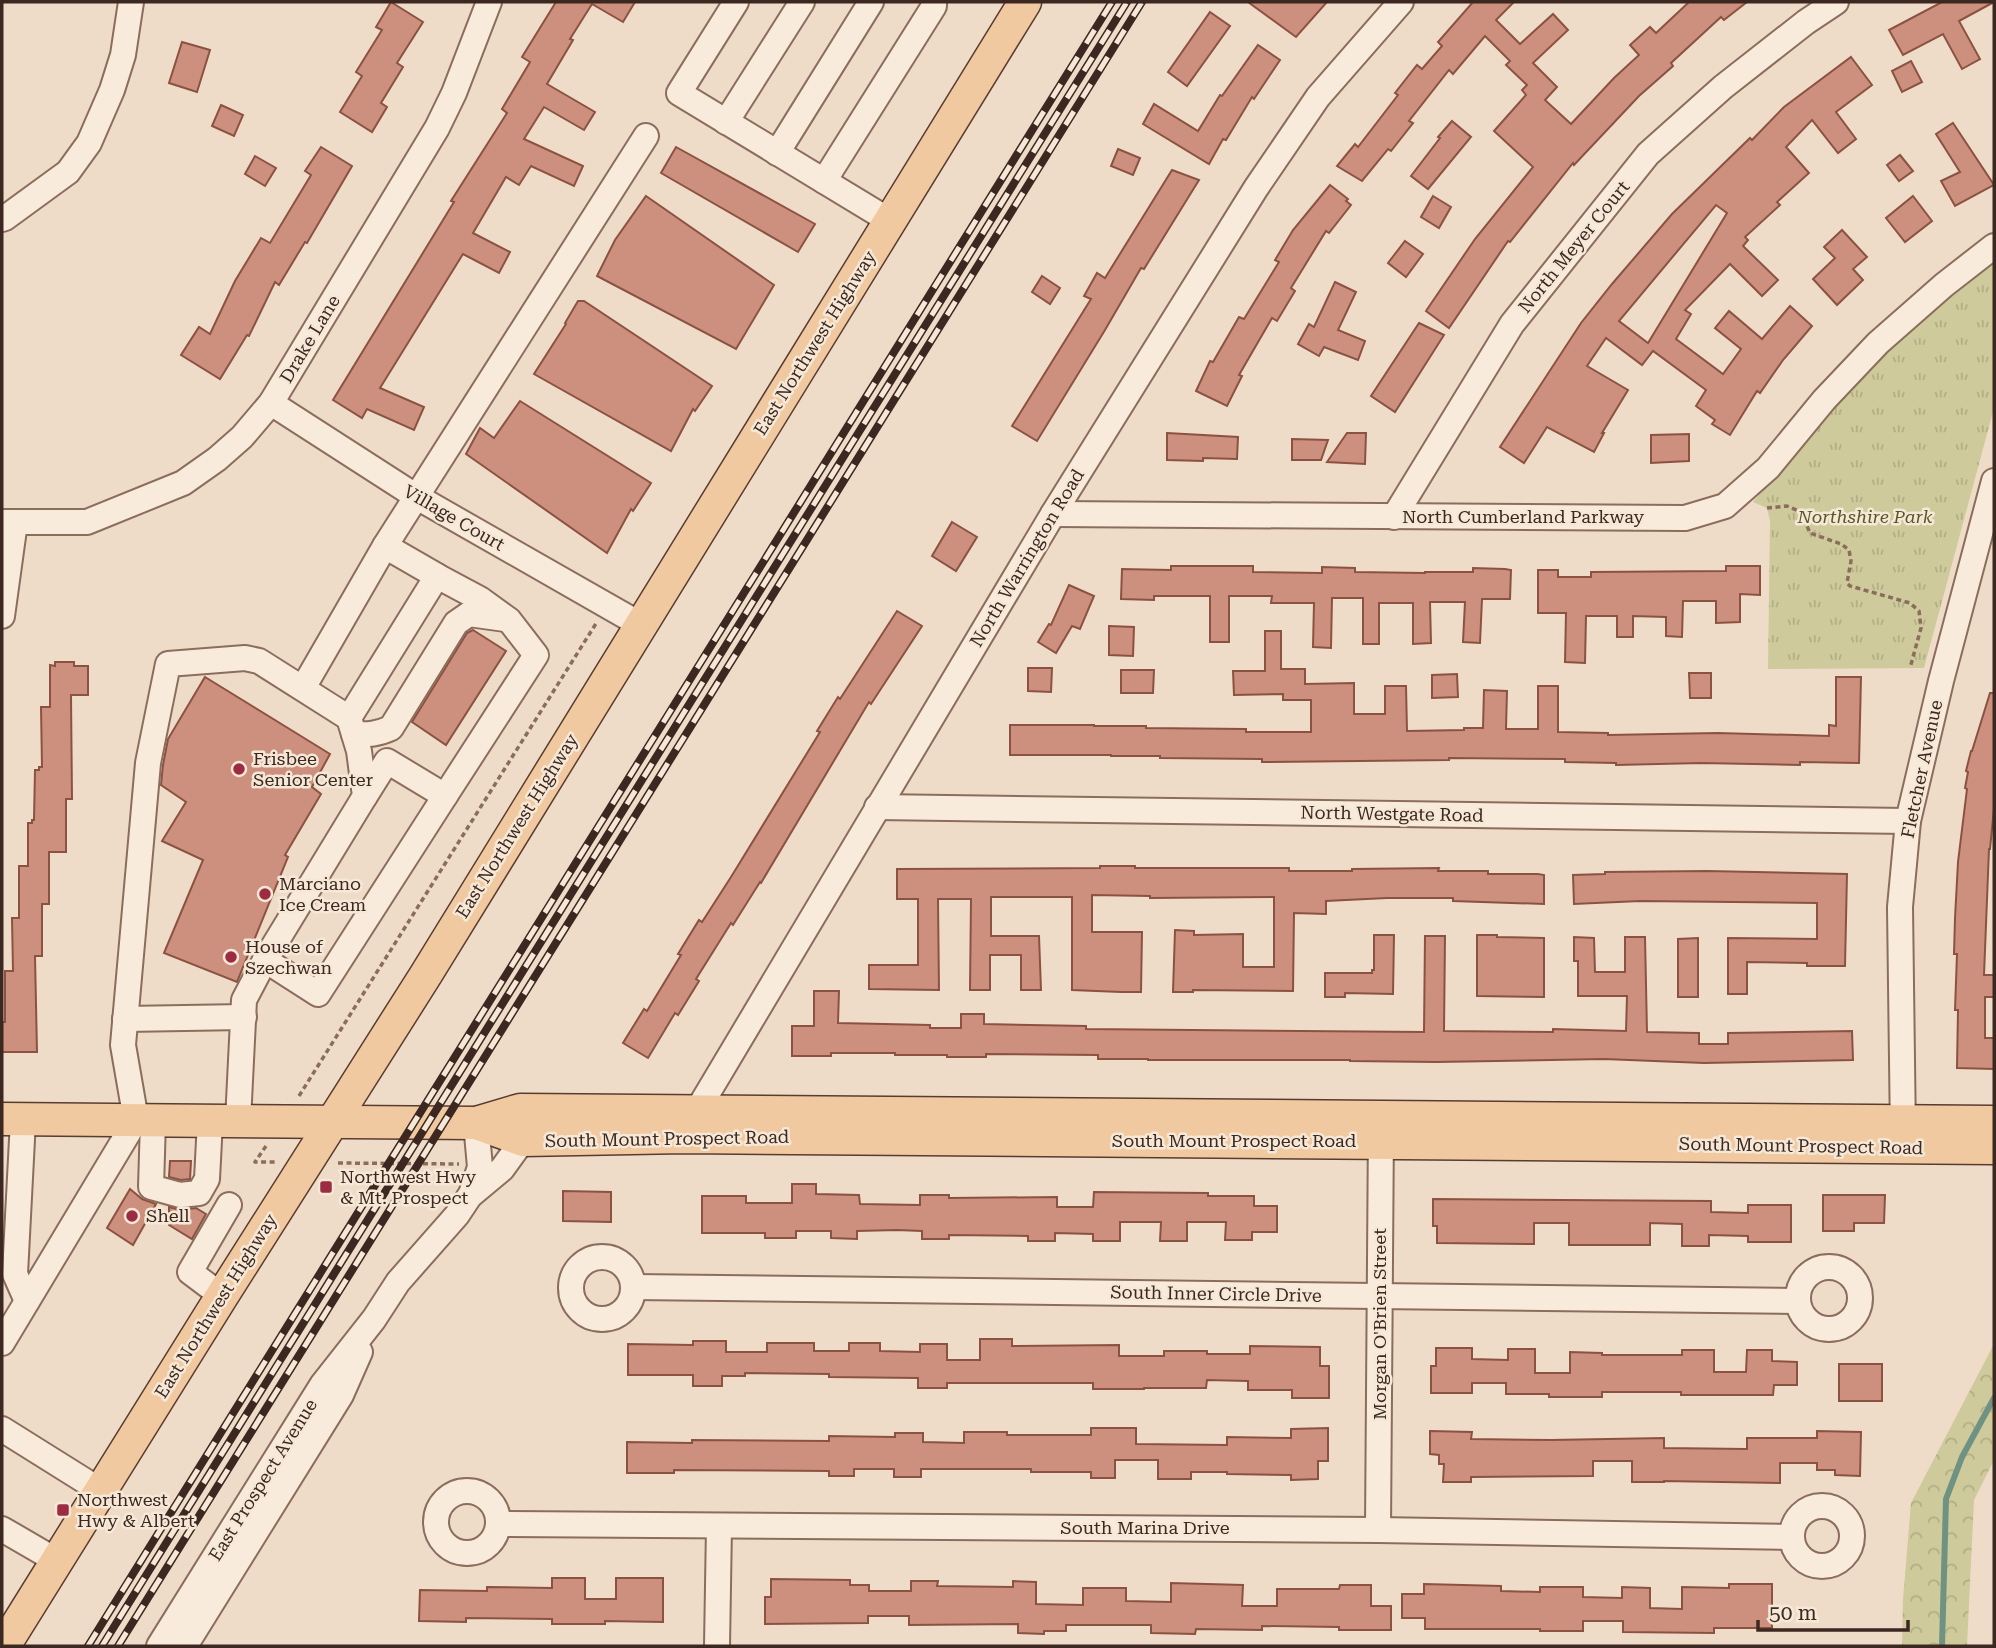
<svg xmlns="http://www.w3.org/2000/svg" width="1996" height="1648" font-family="'Roboto Serif',serif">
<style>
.forest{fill:url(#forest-crowns)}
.park{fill:url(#park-tufts)}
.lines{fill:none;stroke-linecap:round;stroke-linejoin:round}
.stream{stroke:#6f9283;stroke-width:6}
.building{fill:#cd907e;stroke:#8b5242;stroke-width:2;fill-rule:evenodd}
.minor-casing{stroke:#8b6d5c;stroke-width:28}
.major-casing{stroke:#593c30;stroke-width:35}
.path{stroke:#8b6d5c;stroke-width:3.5;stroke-dasharray:5 3.5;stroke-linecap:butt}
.minor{stroke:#f9ebdb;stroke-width:24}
.major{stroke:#f1c9a0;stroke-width:32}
.rail-casing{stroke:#3c2820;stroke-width:8}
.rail{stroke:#f6e8d7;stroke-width:5;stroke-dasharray:16;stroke-linecap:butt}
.poi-dot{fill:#9b2c41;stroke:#f6e8d7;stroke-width:2.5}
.labels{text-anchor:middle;stroke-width:5;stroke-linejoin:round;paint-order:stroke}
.street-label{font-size:18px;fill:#3c2820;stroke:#f6e8d7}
.park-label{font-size:18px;font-style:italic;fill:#555827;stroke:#f6e8d7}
.poi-label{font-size:18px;fill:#3c2820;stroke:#f6e8d7;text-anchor:start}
</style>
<defs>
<pattern id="forest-crowns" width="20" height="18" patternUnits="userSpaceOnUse" patternTransform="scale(1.75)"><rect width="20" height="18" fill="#ceca9b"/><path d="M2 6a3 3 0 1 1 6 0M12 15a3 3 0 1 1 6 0" fill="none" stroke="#b2ae85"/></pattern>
<pattern id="park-tufts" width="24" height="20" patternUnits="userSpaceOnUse" patternTransform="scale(1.75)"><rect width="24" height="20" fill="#ceca9b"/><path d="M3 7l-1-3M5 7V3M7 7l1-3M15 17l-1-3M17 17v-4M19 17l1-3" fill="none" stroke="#b2ae85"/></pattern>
</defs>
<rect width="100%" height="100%" fill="#efdcc8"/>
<polygon class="forest" points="1994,1344 1994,1460 1974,1500 1967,1646 1902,1646 1903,1599 1911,1503"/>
<path class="park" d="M1994,259V408L1924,668L1768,669L1770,521L1767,508L1753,502C1781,468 1808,432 1839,399C1886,347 1940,303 1994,259Z"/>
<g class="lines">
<polyline class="stream" points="1942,1646 1946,1499 1962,1457 1994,1398"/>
</g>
<g class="building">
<polygon points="391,2 423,22 397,63 403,67 381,103 387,107 372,132 340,112 362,76 356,72 382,30 376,27"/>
<polygon points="556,2 635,2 623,22 592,4 570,39 573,40 547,84 595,112 584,130 544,107 524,139 583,166 574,186 531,166 519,185 506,177 473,233 510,252 499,273 463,254 380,388 424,407 414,430 367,409 362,418 333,400 454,202 451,201 507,113 502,109 530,62 522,57"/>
<polygon points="1248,2 1327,2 1296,37"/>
<polygon points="1473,2 1514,2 1496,20 1520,44 1553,14 1568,30 1533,63 1557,87 1545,100 1571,124 1614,78 1639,55 1630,45 1650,27 1656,33 1689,2 1747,2 1724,20 1721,17 1671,63 1673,66 1639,96 1574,165 1573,163 1510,242 1508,241 1449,328 1426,311 1475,239 1533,167 1494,131 1526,95 1522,90 1527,85 1506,65 1510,61 1485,36 1453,74 1449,70 1409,121 1413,123 1391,151 1388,149 1362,181 1337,166 1355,144 1358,147 1398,95 1395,93 1417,65 1422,69 1442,46 1438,42"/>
<polygon points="1942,2 1994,2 1959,21 1980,59 1962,69 1943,34 1903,55 1889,30"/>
<polygon points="1210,12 1230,26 1187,86 1168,72"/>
<polygon points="182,42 210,50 197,92 169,83"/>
<polygon points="1258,45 1280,60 1254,99 1252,97 1226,140 1223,139 1209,164 1143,124 1154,104 1198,131 1220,95 1222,96"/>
<path d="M1851,57L1872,85L1836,112L1856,139L1838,153L1812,120L1786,147L1809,173L1777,202L1780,205L1745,237L1748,240L1743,246L1778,280L1762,296L1730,264L1685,310L1691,314L1676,339L1723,374L1741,349L1715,328L1729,311L1762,339L1790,306L1812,326L1783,360L1760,393L1757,391L1730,435L1712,424L1715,420L1696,406L1706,390L1653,351L1642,365L1606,338L1587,366L1628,390L1602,433H1604L1594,452L1547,427L1524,463L1500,447L1581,323L1612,284L1672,214L1750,138L1752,140L1784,107ZM1716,205L1727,213L1648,343L1619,321Z"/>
<polygon points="1911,61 1922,82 1902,92 1892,71"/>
<polygon points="221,105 243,115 234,136 212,126"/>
<polygon points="1452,121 1471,137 1428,189 1411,176 1440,138 1438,137"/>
<polygon points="1953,123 1994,185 1955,206 1941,181 1960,172 1936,134"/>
<polygon points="321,147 352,166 307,243 305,242 279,285 275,282 249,336 247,335 220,379 181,355 199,327 210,334 235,281 261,238 270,243 311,175 305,171"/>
<polygon points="676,147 815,224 798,252 661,173"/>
<polygon points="1118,149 1140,158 1133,175 1111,166"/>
<polygon points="1900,155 1913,171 1899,181 1887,165"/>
<polygon points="255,156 276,168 265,186 245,174"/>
<polygon points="1172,170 1199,180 1144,269 1141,268 1105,330 1037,441 1012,426 1091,299 1084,296 1097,273 1105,278"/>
<polygon points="1330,185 1348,199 1346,201 1351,205 1329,233 1326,231 1291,288 1295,291 1277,321 1272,318 1239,375 1242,376 1227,406 1196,391 1210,361 1213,362 1239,317 1244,319 1279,262 1275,260 1293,230"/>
<polygon points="646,196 774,285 736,349 597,276 615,240"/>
<polygon points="1433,196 1451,207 1439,228 1421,217"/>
<polygon points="1913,196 1932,221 1905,242 1886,218"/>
<polygon points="1842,230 1867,257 1853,269 1863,280 1837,305 1813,279 1835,258 1824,247"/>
<polygon points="1405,241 1423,254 1406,277 1388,263"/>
<polygon points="1042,276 1060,288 1050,304 1032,292"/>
<polygon points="1335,282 1356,292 1338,330 1365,341 1358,360 1324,347 1319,356 1298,344 1309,324 1314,327"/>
<polygon points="578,301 584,301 712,386 695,411 693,409 671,451 534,374 566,324 565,323"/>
<polygon points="1419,323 1444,335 1395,412 1371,396"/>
<polygon points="520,401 651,483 633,511 631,509 607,553 466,454 480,428 494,438"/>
<polygon points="1167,433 1238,437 1237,459 1203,458 1203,461 1167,460"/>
<polygon points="1347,433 1366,433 1365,464 1327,462"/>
<polygon points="1689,434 1689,461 1651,463 1651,435"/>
<polygon points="1292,439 1328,440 1321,460 1292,460"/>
<polygon points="952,522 977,537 956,571 932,556"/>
<polygon points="1171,566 1253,566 1253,572 1322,573 1322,567 1355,568 1355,572 1425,573 1425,572 1473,572 1473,568 1505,569 1511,570 1510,599 1482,599 1480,643 1463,642 1465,602 1430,602 1431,643 1413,644 1413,603 1379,603 1379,644 1363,644 1363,598 1332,598 1331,648 1313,647 1314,603 1271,603 1272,596 1229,596 1229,642 1210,642 1210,596 1154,596 1154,600 1121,599 1122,569 1171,570"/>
<polygon points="1726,566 1760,566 1760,595 1740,594 1740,622 1716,623 1716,601 1683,601 1682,637 1666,636 1666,617 1633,616 1633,637 1617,637 1617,616 1586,616 1585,663 1565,662 1566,613 1538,613 1538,570 1558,570 1558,577 1591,577 1591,572 1726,571"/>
<polygon points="1069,585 1094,596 1080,629 1072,626 1056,653 1038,642 1049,624 1051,625"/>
<polygon points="897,611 922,626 871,704 869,702 761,883 760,882 733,925 731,923 696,979 699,981 678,1015 675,1013 648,1058 623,1043 644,1009 647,1011 681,955 678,954 699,920 702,922 731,877 820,732 817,731 838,697 840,699"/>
<polygon points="1109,626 1134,627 1133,656 1109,655"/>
<polygon points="473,630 506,651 446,745 412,722 467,633"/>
<polygon points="1265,631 1281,631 1281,669 1305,669 1305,684 1354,683 1354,714 1385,714 1385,686 1406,686 1407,731 1464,730 1464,728 1483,728 1484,690 1507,691 1506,729 1538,729 1538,686 1558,686 1558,732 1608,733 1608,735 1718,733 1829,736 1829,725 1836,726 1836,677 1861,677 1859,763 1800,762 1800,765 1701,763 1616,765 1616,763 1565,762 1565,759 1449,758 1449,760 1262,762 1262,759 1160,758 1160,756 1111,756 1111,755 1010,755 1010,725 1094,725 1094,726 1146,726 1146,728 1246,729 1246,732 1311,732 1311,700 1283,700 1283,694 1234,695 1233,671 1265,671"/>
<polygon points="55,662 74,662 74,666 88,666 88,695 71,695 72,799 66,799 66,852 49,852 49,904 42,904 42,956 35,956 37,1052 2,1052 2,1022 5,1022 5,971 13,971 12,918 19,918 19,866 28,866 28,823 32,823 32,820 34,820 35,770 39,770 39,767 42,767 41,707 50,707 50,665 55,666"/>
<polygon points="1028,668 1052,668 1051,692 1028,691"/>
<polygon points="1121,670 1154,670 1153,693 1121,693"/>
<polygon points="1689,673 1711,673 1711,698 1690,698"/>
<polygon points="1457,674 1458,697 1432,698 1432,675"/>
<polygon points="205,677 330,754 312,787 321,794 285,855 288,857 237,982 164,953 203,860 162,841 186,802 161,785 163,765 168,739"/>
<polygon points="1990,693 1994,693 1994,808 1990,849 1989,849 1984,975 1994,975 1994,997 1985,997 1985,1038 1994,1038 1994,1069 1957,1068 1958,1010 1955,1010 1957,954 1954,954 1955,918 1958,862 1967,789 1965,788 1968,772 1966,771 1971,751 1972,751"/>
<polygon points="1100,866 1135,866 1135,868 1289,868 1289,871 1352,871 1352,869 1439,868 1438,871 1488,871 1488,874 1538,874 1544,875 1544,904 1453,901 1453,898 1387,898 1326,901 1326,914 1294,913 1293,991 1193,990 1193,992 1173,992 1175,930 1194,931 1194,935 1243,934 1243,967 1274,967 1274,897 1150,898 1150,896 1092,895 1092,932 1142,932 1141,992 1121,992 1072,990 1072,897 991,897 991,936 1039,936 1041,990 1021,990 1021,955 990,955 990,990 970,990 971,899 938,899 939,990 869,989 869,965 918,965 918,899 897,899 897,869 1100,868"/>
<polygon points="1707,871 1847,874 1845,966 1807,966 1807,963 1747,962 1747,994 1728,994 1728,938 1817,939 1817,903 1640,901 1574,904 1573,875 1605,874 1605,872"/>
<polygon points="1374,935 1394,935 1393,994 1345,993 1345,997 1325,997 1325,973 1372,973 1372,970 1374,970"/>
<polygon points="1477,935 1497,935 1497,937 1544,938 1544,997 1477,996"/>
<polygon points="1425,936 1445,936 1444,1031 1553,1032 1553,1029 1626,1031 1627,996 1578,996 1578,961 1574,961 1574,937 1594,938 1595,972 1625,972 1625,937 1645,937 1647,1032 1699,1033 1699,1044 1728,1044 1728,1033 1852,1031 1853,1060 1704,1063 1604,1059 1436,1062 1350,1061 1350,1060 1148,1060 1148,1059 1098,1059 1098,1055 986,1054 986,1057 947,1057 947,1055 895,1055 895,1053 831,1053 831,1056 792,1056 792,1026 814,1026 814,991 839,991 838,1023 930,1025 930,1028 961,1028 961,1014 984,1014 984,1024 1086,1026 1086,1029 1424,1032"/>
<polygon points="1698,938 1698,997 1678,997 1678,939"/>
<polygon points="170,1161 191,1161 190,1179 181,1180 169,1177"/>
<polygon points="792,1184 816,1184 816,1194 859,1195 860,1204 920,1205 920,1195 949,1195 949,1198 1057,1197 1057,1207 1093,1207 1094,1192 1208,1193 1208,1196 1254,1196 1254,1206 1277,1206 1277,1232 1252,1232 1252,1240 1225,1240 1226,1222 1187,1222 1187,1241 1160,1241 1161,1222 1120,1222 1120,1241 1093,1241 1093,1234 1055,1233 1055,1241 1028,1241 1028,1236 949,1235 949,1239 922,1239 922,1231 897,1230 857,1231 857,1239 831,1238 831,1231 796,1231 796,1238 765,1238 765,1233 702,1233 702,1196 746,1196 746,1203 792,1203"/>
<polygon points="130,1189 142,1199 156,1204 133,1245 107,1228"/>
<polygon points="563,1191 611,1192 611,1222 563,1221"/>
<polygon points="1823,1195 1885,1195 1884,1223 1854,1223 1854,1231 1823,1231"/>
<polygon points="1433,1199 1711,1201 1711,1212 1748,1213 1748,1205 1791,1205 1791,1242 1748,1242 1748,1236 1709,1235 1709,1246 1682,1246 1682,1224 1650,1223 1650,1245 1569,1245 1569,1223 1534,1223 1534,1244 1437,1243 1437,1226 1433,1226"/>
<polygon points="169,1207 181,1210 196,1208 206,1214 192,1239 169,1225"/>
<polygon points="980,1339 1012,1339 1012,1346 1119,1345 1119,1356 1164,1356 1164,1351 1207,1351 1207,1354 1250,1354 1250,1346 1320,1347 1320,1366 1329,1366 1329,1398 1292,1398 1292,1390 1248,1390 1248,1381 1207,1380 1206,1388 1144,1388 1144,1389 1093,1389 1093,1383 947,1383 947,1388 918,1388 918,1378 829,1377 829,1374 745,1373 745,1376 722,1376 722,1386 693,1386 693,1375 628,1375 628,1344 693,1345 693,1341 726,1341 726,1352 767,1352 767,1343 814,1343 814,1351 849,1351 849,1343 880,1343 880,1351 920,1352 920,1344 947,1344 947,1360 980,1360"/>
<polygon points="1436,1348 1472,1348 1472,1359 1508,1360 1508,1349 1535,1349 1535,1373 1570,1373 1570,1352 1602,1353 1602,1355 1682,1355 1682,1350 1714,1350 1714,1372 1746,1372 1747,1350 1772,1350 1772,1361 1797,1362 1797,1385 1774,1385 1773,1395 1681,1395 1681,1392 1602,1392 1602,1397 1549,1397 1549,1394 1506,1394 1506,1383 1472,1383 1472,1393 1431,1393 1431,1366 1436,1366"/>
<rect x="1839" y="1364" width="43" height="37"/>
<polygon points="1091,1428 1136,1428 1136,1444 1227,1445 1227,1437 1291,1438 1291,1429 1328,1428 1328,1461 1318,1461 1318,1479 1291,1480 1291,1475 1227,1474 1227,1472 1191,1472 1191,1479 1158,1479 1158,1460 1115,1460 1115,1478 1091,1478 1091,1472 1031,1472 1031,1469 921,1469 921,1477 894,1477 894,1469 854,1469 854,1476 829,1476 829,1471 674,1470 674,1473 627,1473 627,1442 692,1443 692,1440 829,1441 829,1436 895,1437 895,1433 923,1433 923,1442 964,1443 964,1432 1007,1432 1007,1435 1091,1435"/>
<polygon points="1430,1431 1472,1432 1471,1439 1551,1440 1664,1438 1664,1448 1747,1449 1747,1438 1817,1438 1817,1431 1861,1432 1860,1476 1835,1475 1835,1470 1817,1470 1817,1463 1780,1463 1780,1483 1664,1481 1664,1482 1632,1482 1632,1461 1593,1461 1593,1476 1471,1477 1471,1482 1443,1482 1444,1464 1439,1464 1439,1455 1430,1454"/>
<polygon points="552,1578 585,1578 585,1599 616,1599 616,1578 663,1578 663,1622 605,1621 605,1624 552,1624 552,1619 466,1618 466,1622 419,1621 420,1590 487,1591 487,1587 552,1588"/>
<polygon points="771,1579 850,1580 850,1585 869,1585 869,1591 911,1591 911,1581 938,1581 937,1586 1013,1587 1013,1581 1036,1582 1036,1604 1083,1605 1083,1588 1126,1588 1126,1601 1171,1602 1171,1583 1243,1585 1242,1606 1277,1606 1277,1589 1339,1589 1340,1585 1371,1585 1371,1606 1391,1606 1391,1630 1339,1630 1339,1627 1262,1626 1262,1630 1196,1629 1195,1634 1151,1633 1151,1625 1066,1625 1066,1631 1044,1631 1044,1634 1018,1633 1018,1624 909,1625 909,1616 868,1616 868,1623 765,1624 765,1597 771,1597"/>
<polygon points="1424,1584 1501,1586 1501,1591 1540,1592 1540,1587 1583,1587 1583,1597 1622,1598 1622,1587 1650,1588 1650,1608 1682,1609 1682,1587 1729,1588 1729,1584 1772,1584 1772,1628 1714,1628 1714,1633 1623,1632 1623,1621 1583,1621 1583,1631 1540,1631 1540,1629 1425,1629 1425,1618 1402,1618 1402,1594 1424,1594"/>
</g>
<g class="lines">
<defs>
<g id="minor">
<polyline points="736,2 679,93 890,221"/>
<polyline points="726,122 802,2"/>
<polyline points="777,153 871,2"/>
<polyline points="824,181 934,6 934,2"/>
<polyline points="2,219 5,218 68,172 89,143 112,90 123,55 131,2"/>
<polyline points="271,403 417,497 641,625"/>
<polyline points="1053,514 1685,518 1725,506 1768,468 1824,400 1878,343 1944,285 1994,246"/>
<polyline points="1394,517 1512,324 1648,154 1723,87 1806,22 1836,2"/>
<polyline points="2,522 87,522 183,483 217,459 242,437 271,403 437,128 454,93 489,2"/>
<polyline points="385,546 646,136"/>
<polyline points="437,576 480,599 509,620 536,655 445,796"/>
<polyline points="2,616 15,522"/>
<polyline points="303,688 385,546 437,576 349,718"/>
<path d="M354,734C368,735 378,734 391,728L456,623L469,614L505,619"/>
<polyline points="877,807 1908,821"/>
<polyline points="265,960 318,994 445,796 387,761 365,796"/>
<polyline points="125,1019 244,1017"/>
<polyline points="23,1120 15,1274 27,1301"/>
<polyline points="153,1121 151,1187 180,1195 199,1193 207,1179 210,1121"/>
<polyline points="691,1124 697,1111 1053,514 1256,188 1318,97 1401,2"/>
<polyline points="1903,1136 1900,907 1908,821 1941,681 1994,481"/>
<polyline points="472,1194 502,1169 523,1140"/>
<circle cx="602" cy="1288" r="31"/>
<circle cx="1829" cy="1298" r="31"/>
<polyline points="634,1287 1797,1301"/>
<polyline points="222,1296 190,1272 229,1205"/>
<polyline points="2,1343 136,1120 123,1045 148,763 168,664 245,658 259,661 349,718 359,751 365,796 265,960 244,1000 238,1121"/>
<polyline points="2,1429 101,1491"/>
<circle cx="467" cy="1522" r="31"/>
<circle cx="1822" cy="1536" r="30"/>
<polyline points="499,1524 1378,1530 1791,1537"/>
<polyline points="2,1529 57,1561"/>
<polyline points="1378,1530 1381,1125"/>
<polyline points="159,1646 322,1385 374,1319 398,1282 457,1215 471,1194 480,1167 476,1123"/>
<polyline points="185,1646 341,1395 360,1352"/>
<polyline points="717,1646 719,1526"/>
</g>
<g id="major">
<polyline points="2,1119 476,1123 520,1110 1994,1122"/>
<polyline points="476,1123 523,1140 685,1137 1994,1148"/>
<polyline points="4,1646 222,1296 425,976 1025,2"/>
</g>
</defs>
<use href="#minor" class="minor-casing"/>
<use href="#major" class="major-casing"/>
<g class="path">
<polyline points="1767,508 1787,506 1801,512 1810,533 1841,544 1849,550 1851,561 1847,583 1850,586 1910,603 1919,611 1921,628 1910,668"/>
<polyline points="299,1096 597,622"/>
<polyline points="266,1146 255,1162 277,1162"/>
<polyline points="338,1163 459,1164"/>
</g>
<use href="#minor" class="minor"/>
<use href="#major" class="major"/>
<defs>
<g id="rail">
<polyline points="88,1646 1112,2"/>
<polyline points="102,1646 1127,2"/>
<polyline points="118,1646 1142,2"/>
</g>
</defs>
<use href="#rail" class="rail-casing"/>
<use href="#rail" class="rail"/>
</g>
<g class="poi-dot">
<circle cx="239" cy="769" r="7"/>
<circle cx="265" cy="894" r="7"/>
<circle cx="231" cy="957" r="7"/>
<rect x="319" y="1180" width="14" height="14" rx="3.5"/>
<circle cx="132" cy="1216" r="7"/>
<rect x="56" y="1503" width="14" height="14" rx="3.5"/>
</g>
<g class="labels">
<g class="street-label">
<text transform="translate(1574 247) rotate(-51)" y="6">North Meyer Court</text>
<text transform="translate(310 339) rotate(-59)" y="6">Drake Lane</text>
<text transform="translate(815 343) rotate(-58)" y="6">East Northwest Highway</text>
<text x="1523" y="523">North Cumberland Parkway</text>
<text transform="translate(454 518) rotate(30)" y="6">Village Court</text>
<text transform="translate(1027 558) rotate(-59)" y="6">North Warrington Road</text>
<text transform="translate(1922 769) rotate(-78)" y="6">Fletcher Avenue</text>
<text transform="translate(1392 814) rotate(1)" y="6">North Westgate Road</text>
<text transform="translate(517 826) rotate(-58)" y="6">East Northwest Highway</text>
<text transform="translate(667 1139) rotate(-1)" y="6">South Mount Prospect Road</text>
<text x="1234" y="1147">South Mount Prospect Road</text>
<text transform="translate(1801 1146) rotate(1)" y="6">South Mount Prospect Road</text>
<text transform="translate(1216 1294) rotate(1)" y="6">South Inner Circle Drive</text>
<text transform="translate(216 1306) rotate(-58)" y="6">East Northwest Highway</text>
<text transform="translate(1380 1324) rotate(-90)" y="6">Morgan O'Brien Street</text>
<text transform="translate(263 1480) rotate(-58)" y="6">East Prospect Avenue</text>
<text x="1145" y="1534">South Marina Drive</text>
</g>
<g class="park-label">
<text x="1865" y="523">Northshire Park</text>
</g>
<g class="poi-label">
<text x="253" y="765">Frisbee<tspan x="253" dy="21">Senior Center</tspan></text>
<text x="279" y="890">Marciano<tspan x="279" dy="21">Ice Cream</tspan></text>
<text x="245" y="953">House of<tspan x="245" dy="21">Szechwan</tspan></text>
<text x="340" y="1183">Northwest Hwy<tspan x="340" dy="21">&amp; Mt. Prospect</tspan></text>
<text x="146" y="1222">Shell</text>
<text x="77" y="1506">Northwest<tspan x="77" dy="21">Hwy &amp; Albert</tspan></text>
</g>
</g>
<rect width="1996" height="1648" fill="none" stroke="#3c2820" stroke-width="7"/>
<path d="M1758 1620v10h150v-10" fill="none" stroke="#3c2820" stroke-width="3.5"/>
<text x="1769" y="1620" font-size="21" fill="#3c2820" stroke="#f6e8d7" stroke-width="5" paint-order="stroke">50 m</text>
</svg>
